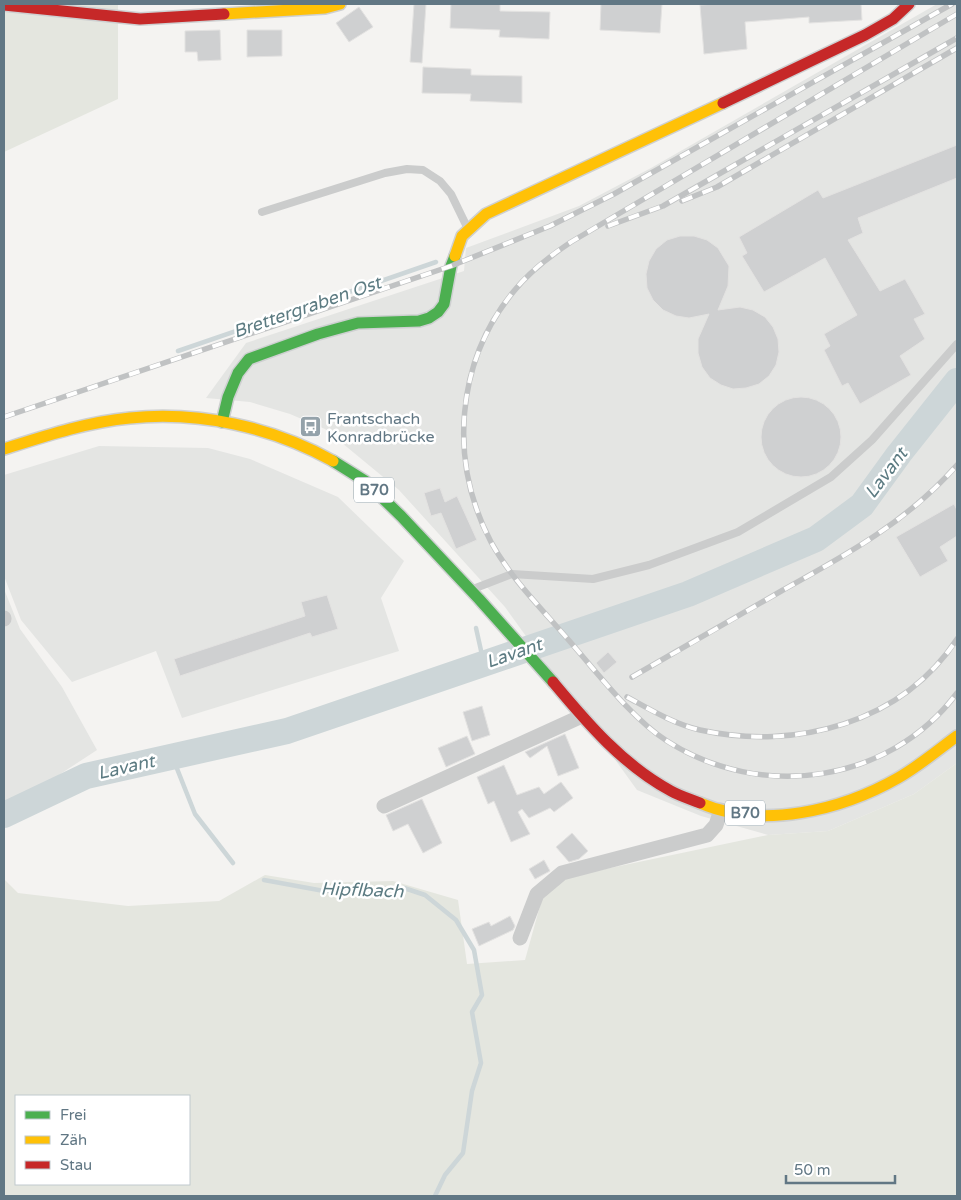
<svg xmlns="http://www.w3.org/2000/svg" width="961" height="1200" font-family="'Varela Round',sans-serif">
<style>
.built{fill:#e4e5e3}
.green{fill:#e4e6df;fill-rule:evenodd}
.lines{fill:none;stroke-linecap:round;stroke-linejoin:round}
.stream{stroke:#cdd6d8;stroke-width:4.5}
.river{stroke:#cdd6d8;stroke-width:26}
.building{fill:#cfd0d1;stroke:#e3e2e1}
.fast-casing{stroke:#ced0d1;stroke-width:14}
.slow-casing{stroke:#ced0d1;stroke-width:14}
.jam-casing{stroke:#ced0d1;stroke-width:14}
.lane{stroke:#cbcccc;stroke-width:8}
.street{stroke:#cbcccc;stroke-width:15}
.fast{stroke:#4caf50;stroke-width:11}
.slow{stroke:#ffc107;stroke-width:11}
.jam{stroke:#c62828;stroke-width:11}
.rail-casing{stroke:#c0c2c3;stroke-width:5.5}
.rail{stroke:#fff;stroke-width:4;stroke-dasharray:11;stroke-linecap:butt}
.labels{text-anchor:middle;stroke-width:5;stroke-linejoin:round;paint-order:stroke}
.shield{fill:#fff;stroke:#90a0a9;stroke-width:1}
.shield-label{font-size:15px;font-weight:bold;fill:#617784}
.poi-label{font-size:16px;fill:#617784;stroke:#fff;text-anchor:start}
.water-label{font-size:18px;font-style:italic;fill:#5c7b82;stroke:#fff}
</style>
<rect width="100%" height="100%" fill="#f4f3f1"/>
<g class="built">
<polygon points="937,4 957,4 957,763 914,794 828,831 768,835 701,816 637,790 505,607 399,490 325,429 290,414 250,402 206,398 246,343 464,271 466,248 579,206 651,168"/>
<polygon points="99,446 208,448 250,459 338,497 404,561 381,598 399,651 182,718 156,651 72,682 21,620 4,576 4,475"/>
<polygon points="4,589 20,629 62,687 97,750 45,784 4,802"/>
</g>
<g class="green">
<polygon points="4,4 118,4 118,99 4,152"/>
<path d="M957,763V1196H4V879L18,893L128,906L219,901L265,875L314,883L393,881L458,900L467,964L525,960L543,895L567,877L768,835L828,831L914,794ZM16,1096H189V1184H16Z"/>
</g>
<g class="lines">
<g class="stream">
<polyline points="178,351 436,262"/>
<polyline points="476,628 484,664"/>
<polyline points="172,756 195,814 233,863"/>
<polyline points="264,880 324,891 404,888 425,895 456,920 474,950 482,995 472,1012 481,1063 472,1091 463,1153 445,1175 435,1196"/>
</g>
<polyline class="river" points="4,815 86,776 287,731 688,594 816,539 862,505 899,454 957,381"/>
</g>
<g class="building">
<polygon points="414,4 426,4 422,63 410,62"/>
<polygon points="451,4 500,4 500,11 550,12 549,39 499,37 500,30 450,28"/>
<polygon points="601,4 662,4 660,33 600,30"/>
<polygon points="716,4 861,4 862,20 809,23 809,17 745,22 747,49 704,54 700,5"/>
<polygon points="359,7 373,27 349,42 336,23"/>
<polygon points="220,30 221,60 198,61 197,52 185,52 185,31"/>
<polygon points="247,30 282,30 282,56 247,57"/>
<polygon points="423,67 471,69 471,75 522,76 522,103 470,101 471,94 422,93"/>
<polygon points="957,145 957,178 858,218 863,233 848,240 880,291 905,279 925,314 914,319 925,339 900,356 911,375 860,404 848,383 842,386 824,350 830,346 824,334 857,315 825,258 764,292 742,256 747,253 739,237 818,190 823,198"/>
<polygon points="680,236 694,236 707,240 718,248 729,266 728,286 718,310 740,307 753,310 765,317 773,327 778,339 779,352 776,365 769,376 759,384 746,388 733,389 721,385 710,378 702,367 698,353 698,339 709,314 689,318 676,316 663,310 653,300 647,288 646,274 649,261 656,249 667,240"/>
<circle cx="801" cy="437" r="40"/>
<polygon points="440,488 445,502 457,496 477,540 456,549 441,513 431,516 424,493"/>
<polygon points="954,504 957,510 957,536 940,547 948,561 920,577 896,537"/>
<polygon points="327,595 338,629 312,637 310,633 180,676 174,659 305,616 301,602"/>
<polygon points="608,652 617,662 604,673 596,663"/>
<polygon points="482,706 490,735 472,741 463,712"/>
<polygon points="565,734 579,768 558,776 547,746 530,758 525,752"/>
<polygon points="467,736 475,754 446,767 438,748"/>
<polygon points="504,765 517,795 539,787 544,794 561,782 573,798 554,812 550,808 529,818 522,809 518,812 530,834 511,842 494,801 488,804 477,777"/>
<polygon points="422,799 442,843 423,853 408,824 393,831 386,815"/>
<polygon points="572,833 588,851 579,859 569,862 556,847"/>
<polygon points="544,860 550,871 535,879 529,869"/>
<polygon points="510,916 515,926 513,930 479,946 472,929 489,922 491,926"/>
</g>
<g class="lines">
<defs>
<g id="fast">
<polyline points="222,422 228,397 238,373 249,359 318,334 358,323 419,321 429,318 438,312 444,304 451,266 455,256"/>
<polyline points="333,461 365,481 401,516 479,599 553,682"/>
</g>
<g id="slow">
<polyline points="224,14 325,8 340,4"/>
<polyline points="455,256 462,236 486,214 723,103"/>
<path d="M4,449C45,436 87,422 130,418C200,411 272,427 333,461"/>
<path d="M700,803C762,830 842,810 898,778C919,766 938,750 957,736"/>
</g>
<g id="jam">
<polyline points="4,5 140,19 224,14"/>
<polyline points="723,103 865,35 893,19 909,4"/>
<path d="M553,682C588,724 623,765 671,791C680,796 690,799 700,803"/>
</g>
</defs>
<use href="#fast" class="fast-casing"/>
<use href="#slow" class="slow-casing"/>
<use href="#jam" class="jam-casing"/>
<g class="lane">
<polyline points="262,212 385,173 407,169 423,170 440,181 451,194 467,227"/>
<polyline points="473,589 512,574 593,579 649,565 738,532 831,477 872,440 957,344"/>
</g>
<g class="street">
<polyline points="4,618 4,619"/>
<polyline points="384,806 582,716"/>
<polyline points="520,938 537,894 562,873 707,835 716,825 721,810"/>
</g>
<use href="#fast" class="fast"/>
<use href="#slow" class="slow"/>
<use href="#jam" class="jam"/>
<defs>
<g id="rail">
<path d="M957,14L571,242C550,256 530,271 514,291C456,361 448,461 491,542C510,577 540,607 566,637C595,670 631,718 667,741C761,801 889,784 957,693"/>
<polyline points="682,201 717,187 957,48"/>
<polyline points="608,226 663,206 957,38"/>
<polyline points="4,417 451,266 550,226 614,194 952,4"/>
<path d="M632,677C683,648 733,619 783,590C848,554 908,521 957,465"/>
<path d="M627,697C651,710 674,724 700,730C796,751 902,723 957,639"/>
</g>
</defs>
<use href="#rail" class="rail-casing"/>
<use href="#rail" class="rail"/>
</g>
<defs>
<symbol id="bus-square" viewBox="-11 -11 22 22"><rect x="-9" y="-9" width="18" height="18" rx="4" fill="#94a2aa" stroke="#fff"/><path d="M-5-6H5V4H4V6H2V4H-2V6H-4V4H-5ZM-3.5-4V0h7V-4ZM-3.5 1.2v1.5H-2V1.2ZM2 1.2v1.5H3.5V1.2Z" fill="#fff"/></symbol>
</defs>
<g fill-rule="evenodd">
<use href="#bus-square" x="298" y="414" width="25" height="25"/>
</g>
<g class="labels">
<g class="shield">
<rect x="354" y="477.5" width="40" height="25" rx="4"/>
<rect x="725" y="800.5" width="40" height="25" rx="4"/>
</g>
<g class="shield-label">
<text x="374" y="495">B70</text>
<text x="745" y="818">B70</text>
</g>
<g class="poi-label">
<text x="327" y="424">Frantschach<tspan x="327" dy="18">Konradbrücke</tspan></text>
</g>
<g class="water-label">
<text transform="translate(307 307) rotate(-19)" y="6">Brettergraben Ost</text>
<text transform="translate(886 473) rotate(-53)" y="6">Lavant</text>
<text transform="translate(514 653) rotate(-19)" y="6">Lavant</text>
<text transform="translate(126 767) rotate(-13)" y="6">Lavant</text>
<text transform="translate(362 890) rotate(2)" y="6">Hipflbach</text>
</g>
</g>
<rect width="961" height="1200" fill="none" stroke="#617784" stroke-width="10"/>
<rect x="15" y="1095" width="175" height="90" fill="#ffffff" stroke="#c0c9ce"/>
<rect x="25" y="1111" width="25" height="8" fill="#4caf50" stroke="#c0c9ce"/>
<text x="60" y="1120" font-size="15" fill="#617784">Frei</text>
<rect x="25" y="1136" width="25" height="8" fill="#ffc107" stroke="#c0c9ce"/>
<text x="60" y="1145" font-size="15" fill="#617784">Zäh</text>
<rect x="25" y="1161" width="25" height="8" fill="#c62828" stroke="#c0c9ce"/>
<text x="60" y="1170" font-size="15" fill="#617784">Stau</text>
<path d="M786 1175v8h109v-8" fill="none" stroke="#617784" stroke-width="2.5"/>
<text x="794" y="1175" font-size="15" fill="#617784" stroke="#ffffff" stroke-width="4" paint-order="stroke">50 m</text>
</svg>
